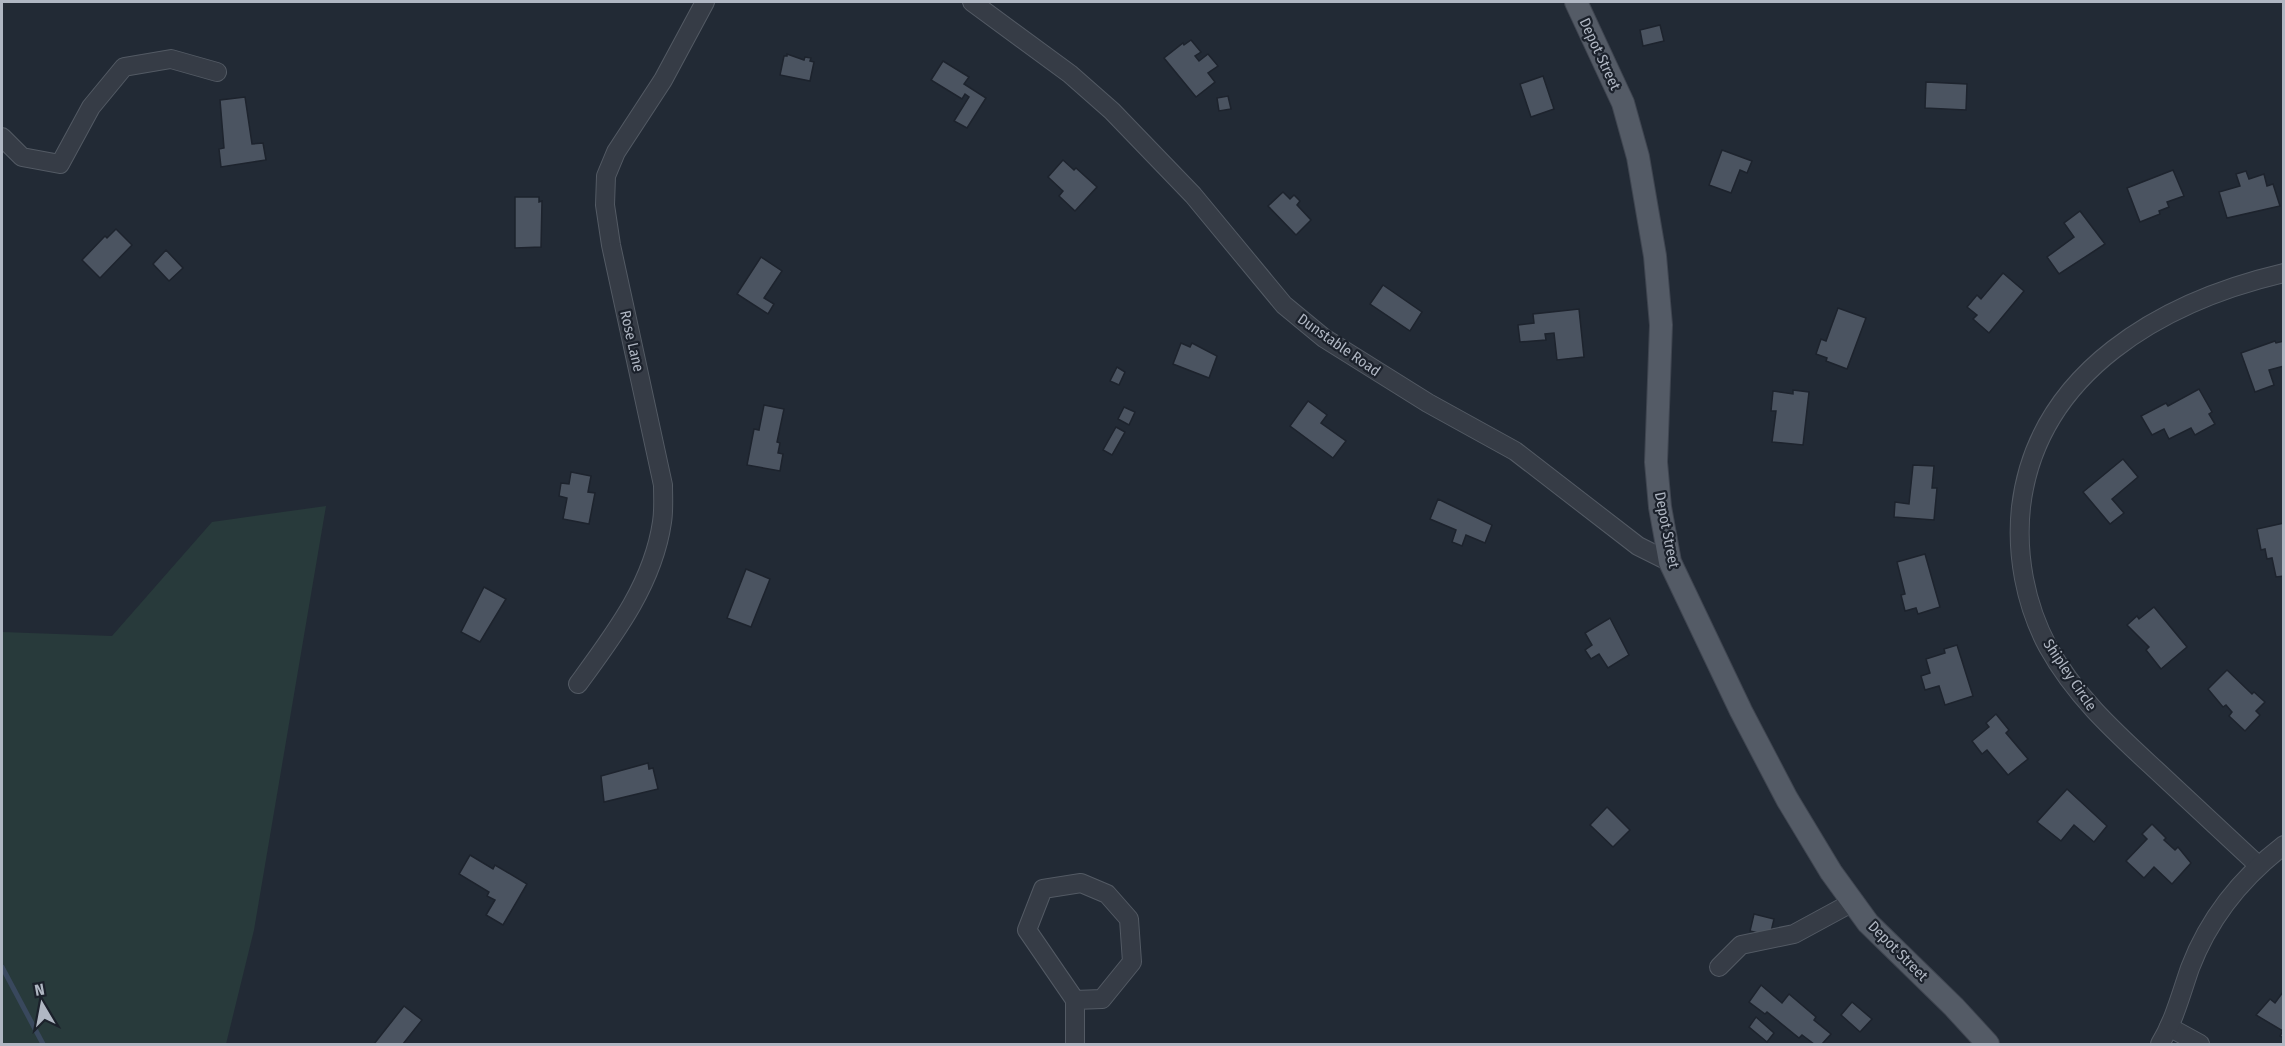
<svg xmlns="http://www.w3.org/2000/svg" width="2285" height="1046" font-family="'Fira Sans Condensed',sans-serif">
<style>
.green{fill:#283a3b}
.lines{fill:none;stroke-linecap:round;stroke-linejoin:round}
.stream{stroke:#39485d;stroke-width:5}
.building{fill:#4b5461;stroke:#1d232d;stroke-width:1.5}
.minor-casing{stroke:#535a64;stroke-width:20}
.major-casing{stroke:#3f4550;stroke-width:24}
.minor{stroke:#363c46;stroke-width:18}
.major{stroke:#545b66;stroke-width:22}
.labels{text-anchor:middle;stroke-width:4.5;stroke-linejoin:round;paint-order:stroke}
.street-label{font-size:15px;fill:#b0b7c3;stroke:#1b212b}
</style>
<rect width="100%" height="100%" fill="#222a35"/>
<polygon class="green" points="326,506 254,930 226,1044 2,1044 2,632 112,636 212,522"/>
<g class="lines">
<polyline class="stream" points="2,967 43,1044"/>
</g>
<g class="building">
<polygon points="1660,25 1664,41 1643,46 1640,30"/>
<polygon points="1191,40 1201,52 1195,56 1199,61 1208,54 1218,66 1208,73 1215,82 1196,97 1164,58 1183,43 1184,45"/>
<polygon points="787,54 804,60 805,57 811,58 810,61 814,62 810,81 780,75 784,56 787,56"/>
<polygon points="943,61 969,77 964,84 986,98 967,128 954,121 969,97 965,94 962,99 931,80"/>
<polygon points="1543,76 1554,109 1531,117 1520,84"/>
<polygon points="1926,82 1967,84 1966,110 1925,108"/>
<polygon points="1228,96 1231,109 1219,111 1217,98"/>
<polygon points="245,97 252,144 263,143 266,160 221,167 219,149 224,148 220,100"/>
<polygon points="1722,150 1752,161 1747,173 1740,170 1731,193 1709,185"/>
<polygon points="1063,160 1074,170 1076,168 1097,187 1075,211 1059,196 1063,191 1048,177"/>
<polygon points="2173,170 2184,196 2167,202 2169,207 2159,211 2160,214 2140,222 2127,188"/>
<polygon points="2246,171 2249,179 2264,174 2267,186 2273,184 2280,206 2227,218 2219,192 2240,186 2236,174"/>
<polygon points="1283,192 1290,199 1294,195 1300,201 1297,205 1311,220 1296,235 1268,206"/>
<polygon points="515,197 539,197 539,202 542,201 541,247 515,248"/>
<polygon points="2080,211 2105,244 2059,274 2047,257 2074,237 2064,223"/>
<polygon points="116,229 132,245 100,278 82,260 105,236 107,238"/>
<polygon points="166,250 183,268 169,281 153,264"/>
<polygon points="761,257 782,271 764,298 774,304 768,314 737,294"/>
<polygon points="2003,273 2024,291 1989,333 1973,319 1977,315 1967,307 1977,295 1981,299"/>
<polygon points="1383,285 1422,312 1410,331 1370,304"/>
<polygon points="1838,308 1866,318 1847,369 1826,361 1827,358 1816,354 1821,339 1826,341"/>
<polygon points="1579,309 1584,357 1557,360 1554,333 1545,334 1546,340 1520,342 1518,325 1534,323 1533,314"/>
<polygon points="2275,341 2276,343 2284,341 2284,366 2269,370 2274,385 2255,392 2241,353"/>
<polygon points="1181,343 1190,347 1192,343 1217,356 1209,378 1173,364"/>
<polygon points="1117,367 1125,372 1119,385 1110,381"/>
<polygon points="2199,389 2212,412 2209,414 2215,424 2195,435 2191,428 2169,439 2164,429 2152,435 2141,416 2166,403 2168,406"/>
<polygon points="1793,390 1809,392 1803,445 1772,442 1776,411 1771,411 1773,391 1793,394"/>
<polygon points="1308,401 1327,415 1321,423 1346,441 1333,458 1290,426"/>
<polygon points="764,405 784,409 777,442 780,443 778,453 783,454 780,471 747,465 754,429 759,430"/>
<polygon points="1124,407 1135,412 1129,425 1118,419"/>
<polygon points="1116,427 1125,432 1112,455 1103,450"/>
<polygon points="2123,459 2138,477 2112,499 2124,513 2110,524 2083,492"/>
<polygon points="1913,465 1934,466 1932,488 1937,488 1934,520 1894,517 1895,502 1909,504"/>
<polygon points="571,472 591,476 588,492 595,493 589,524 563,519 567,498 559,496 561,483 569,484"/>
<polygon points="1438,499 1492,525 1485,543 1466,535 1462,546 1452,542 1456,530 1430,519"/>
<polygon points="2284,523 2284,576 2276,577 2272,558 2267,559 2265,549 2261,550 2257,529"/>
<polygon points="1925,554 1940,607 1918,614 1916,608 1905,611 1901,595 1905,594 1897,562"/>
<polygon points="746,569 770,579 751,627 727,618"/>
<polygon points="484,587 506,599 480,642 461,632"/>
<polygon points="2154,607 2187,647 2161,669 2146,650 2149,647 2127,625 2137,616 2139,619"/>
<polygon points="1610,618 1629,655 1608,668 1599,654 1591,659 1585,650 1592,645 1585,633"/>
<polygon points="1957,645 1973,696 1945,705 1939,686 1925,690 1921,676 1930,673 1926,659 1945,653 1944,649"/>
<polygon points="2227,670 2252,694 2254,692 2265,702 2256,711 2260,715 2245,731 2229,716 2232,712 2226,705 2223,707 2208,689"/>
<polygon points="1996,714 2009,730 2006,733 2028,759 2008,775 1987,750 1982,754 1972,741 1989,727 1986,723"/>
<polygon points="648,763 649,769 653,768 658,789 604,802 601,776"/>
<polygon points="2067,789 2107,826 2094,842 2074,825 2061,841 2037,822"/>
<polygon points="1607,807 1630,830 1613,847 1590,825"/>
<polygon points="2152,824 2166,838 2164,840 2175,850 2178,847 2191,863 2172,884 2154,867 2144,878 2126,861 2147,839 2142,834"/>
<polygon points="470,855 493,869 495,865 527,884 503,925 486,915 495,900 487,896 489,892 459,874"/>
<polygon points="1754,914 1774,919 1770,936 1750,931"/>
<polygon points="1761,985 1782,1003 1789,994 1816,1017 1814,1020 1831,1034 1822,1044 1814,1044 1802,1035 1799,1038 1767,1012 1765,1014 1749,1002"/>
<polygon points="2283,992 2284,992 2284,1038 2280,1036 2283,1031 2256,1015 2270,999 2275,1003"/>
<polygon points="1852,1002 1872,1019 1860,1032 1841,1015"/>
<polygon points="404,1006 422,1020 403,1044 374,1044"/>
<polygon points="1756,1017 1774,1033 1767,1042 1749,1027"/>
</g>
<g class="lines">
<defs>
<g id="minor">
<polyline points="972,2 1070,74 1112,111 1193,195 1284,305 1324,338 1428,403 1515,451 1638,546 1670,562"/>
<polyline points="2,137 22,157 60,164 91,107 124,67 171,59 217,72"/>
<path d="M578,684C614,635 653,584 662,522C664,510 663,497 663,485L611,245L605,205L606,176L616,152L663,80L705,2"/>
<path d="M2258,865C2224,833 2189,801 2155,769C2115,732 2075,696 2048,647C2025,604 2016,554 2021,507C2037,371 2164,301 2284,273"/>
<polyline points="1719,967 1741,945 1794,934 1853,902"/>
<polyline points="2169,1027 2200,1044"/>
<polyline points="1075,1044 1075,1000 1027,930 1043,889 1081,883 1107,894 1129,919 1132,962 1102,999 1075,1000"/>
<path d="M2160,1044C2174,1021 2181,994 2190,968C2209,918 2241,878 2284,845"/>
</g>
<polyline id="major" points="1576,2 1623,103 1638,157 1655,256 1661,325 1656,462 1660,507 1670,562 1741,711 1787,799 1831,872 1868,923 1954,1007 1988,1044"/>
</defs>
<use href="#minor" class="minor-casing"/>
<use href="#major" class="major-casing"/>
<use href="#minor" class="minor"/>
<use href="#major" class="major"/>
</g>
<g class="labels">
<g class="street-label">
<text transform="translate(1600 54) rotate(65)" y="5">Depot Street</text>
<text transform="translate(632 341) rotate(77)" y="5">Rose Lane</text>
<text transform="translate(1339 345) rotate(35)" y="5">Dunstable Road</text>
<text transform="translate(1667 530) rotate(79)" y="5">Depot Street</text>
<text transform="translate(2070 675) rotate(56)" y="5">Shipley Circle</text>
<text transform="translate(1898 951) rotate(45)" y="5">Depot Street</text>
</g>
</g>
<rect width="2285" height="1046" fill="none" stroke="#b0b7c3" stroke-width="6"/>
<g transform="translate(42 1004) rotate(350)" stroke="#1b212b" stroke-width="4.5" paint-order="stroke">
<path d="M0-4.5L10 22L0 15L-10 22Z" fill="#b0b7c3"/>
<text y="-9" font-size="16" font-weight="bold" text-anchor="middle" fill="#b0b7c3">N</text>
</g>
</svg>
